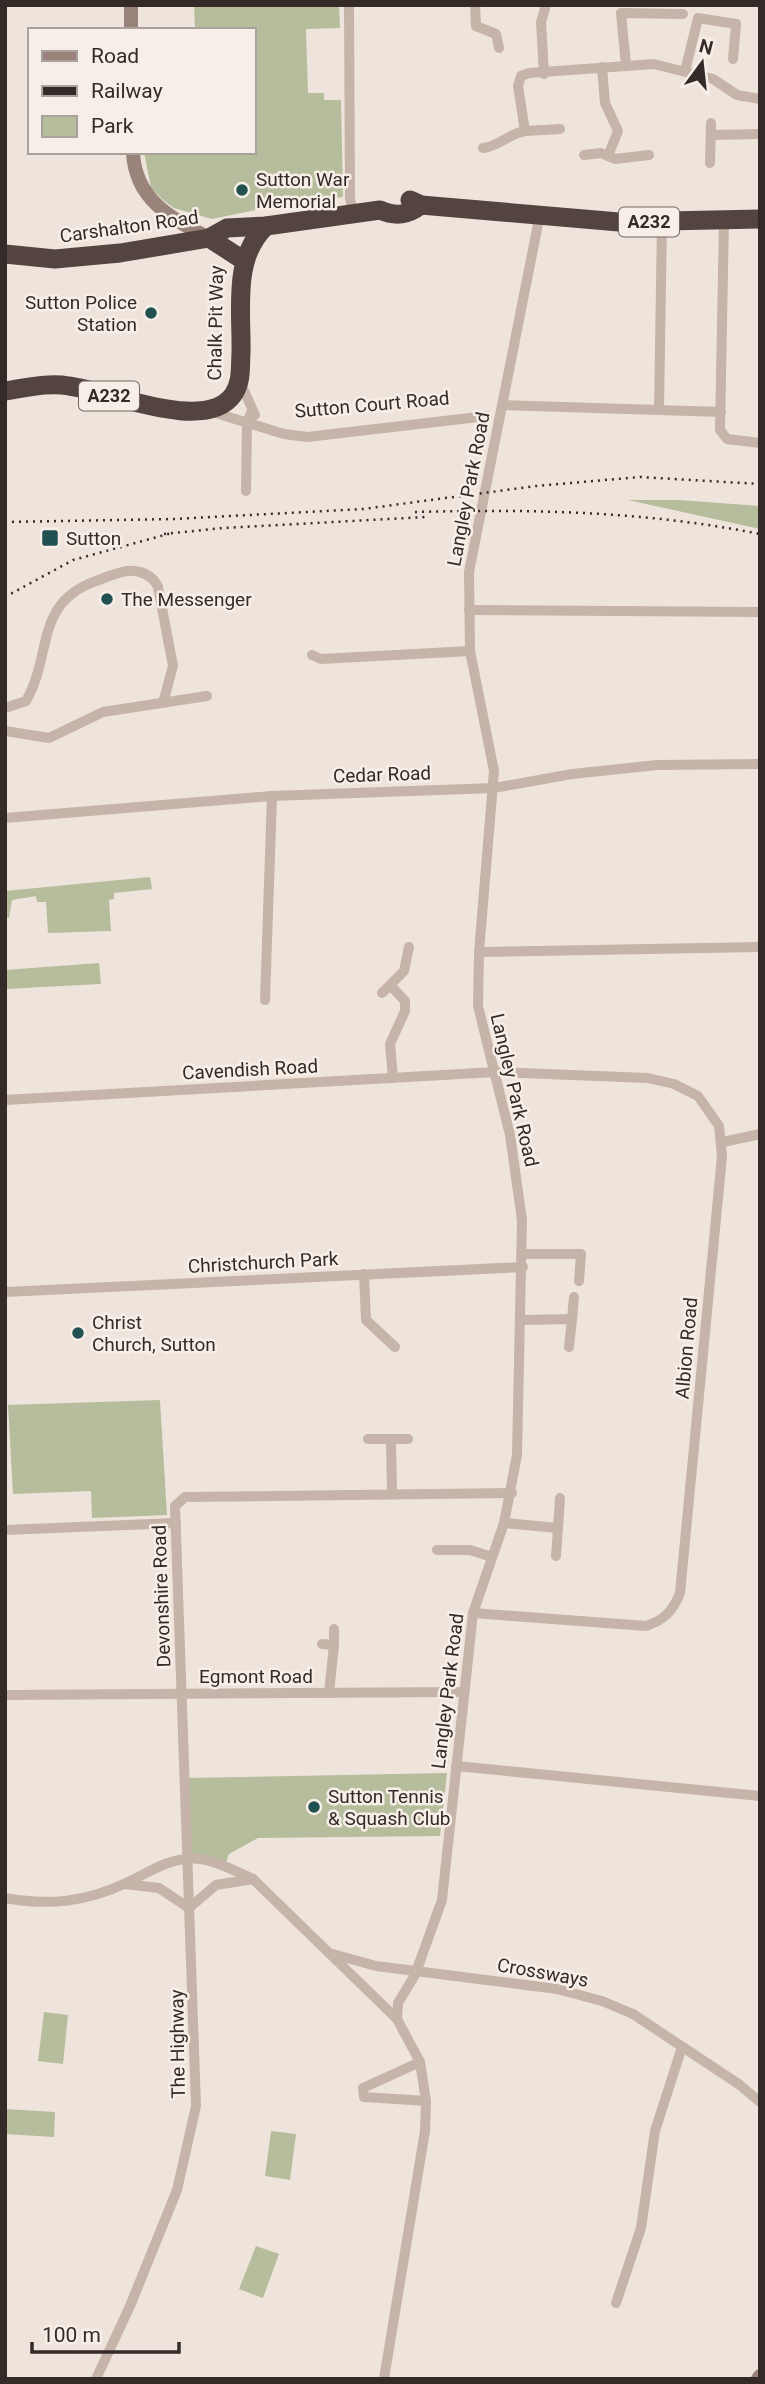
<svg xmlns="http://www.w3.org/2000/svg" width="765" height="2384" font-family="Roboto,sans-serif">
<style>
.green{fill:#b5bd9d}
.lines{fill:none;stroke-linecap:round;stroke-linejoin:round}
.street{stroke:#c6b3a9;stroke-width:10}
.secondary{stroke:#99837a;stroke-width:14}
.highway{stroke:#544440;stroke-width:19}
.rail{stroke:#342b28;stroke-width:2.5;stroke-dasharray:2 5;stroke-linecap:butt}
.poi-dot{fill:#215150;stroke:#f7efe7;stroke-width:2.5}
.labels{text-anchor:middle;stroke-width:5;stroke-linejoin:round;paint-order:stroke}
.shield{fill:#f7efe7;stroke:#6e6661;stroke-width:2}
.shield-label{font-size:18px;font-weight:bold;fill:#342b28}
.poi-label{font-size:19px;fill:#342b28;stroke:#f7efe7;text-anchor:start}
.street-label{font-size:19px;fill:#342b28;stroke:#f7efe7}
</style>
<rect width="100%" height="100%" fill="#efe4db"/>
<g class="green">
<polygon points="194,5 339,5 340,28 306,29 308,93 324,93 324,100 341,100 343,197 294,202 212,219 174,208 163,200 151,188 144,152 254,152 254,30 195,30"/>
<polygon points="628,500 679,500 760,506 760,529"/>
<polygon points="150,877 152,889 114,893 114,899 109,900 111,931 48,933 46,902 37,902 36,896 12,900 9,918 5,917 5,891"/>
<polygon points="99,963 101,984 5,989 5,970"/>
<polygon points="160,1400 167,1515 92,1518 91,1491 13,1494 8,1405"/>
<polygon points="447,1773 440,1836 258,1838 229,1854 225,1866 188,1858 185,1778"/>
<polygon points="44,2012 68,2015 63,2064 38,2061"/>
<polygon points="5,2109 55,2112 54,2137 5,2134"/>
<polygon points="271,2131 296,2134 290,2180 265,2176"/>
<polygon points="256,2246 279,2254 263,2298 239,2289"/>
</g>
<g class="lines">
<g class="street">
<polyline points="349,5 350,198 353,214"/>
<polyline points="475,5 476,26 496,34 499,48"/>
<polyline points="626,65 621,13 683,14"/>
<polyline points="602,67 605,103 618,131 608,156"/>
<polyline points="685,71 698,18 736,24 733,59"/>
<polyline points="544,74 541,22 546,5"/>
<polyline points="525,131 560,129"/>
<polyline points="711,135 760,134"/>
<path d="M483,148C500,146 508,134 525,131L518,86L521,76L529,73L654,64L713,79L737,95L760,99"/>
<polyline points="584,155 601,153 615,159 649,155"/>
<polyline points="710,163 711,123"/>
<polyline points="724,220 720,430 727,439 760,443"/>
<polyline points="240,382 255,415"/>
<polyline points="502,405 721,412"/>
<polyline points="659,409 662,222"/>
<polyline points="209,411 284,434 307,437 487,416"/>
<polyline points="246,491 247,423 252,410"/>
<polyline points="469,610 760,612"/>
<polyline points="312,655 321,659 470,651"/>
<path d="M5,708L26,701C53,654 34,603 96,581C106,577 116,573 127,571C140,570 153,575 158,587L173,666L163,703"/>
<polyline points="5,731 49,738 103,712 207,696"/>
<polyline points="5,818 272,796 494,788 572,774 657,765 760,764"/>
<polyline points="479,952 760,947"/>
<polyline points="390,985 405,1001 405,1011 390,1044 393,1078"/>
<polyline points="382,993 404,971 409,947"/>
<polyline points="265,1000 272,796"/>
<path d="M5,1100L496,1072L648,1078L674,1084L698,1096L719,1126L722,1156L680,1593C673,1611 664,1620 646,1626L473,1613"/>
<polyline points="723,1142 760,1134"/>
<polyline points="523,1254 581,1254 579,1281"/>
<polyline points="364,1274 366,1320 395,1347"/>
<polyline points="5,1292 523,1267"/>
<polyline points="572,1319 574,1297"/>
<polyline points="522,1320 572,1319 569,1347"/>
<polyline points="368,1439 391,1439"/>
<polyline points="392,1494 391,1439 408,1439"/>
<polyline points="504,1523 558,1528 560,1498"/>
<polyline points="5,1530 176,1523"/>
<polyline points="437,1550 470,1550 492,1557"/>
<polyline points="556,1556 558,1528"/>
<polyline points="322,1644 334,1645 329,1693"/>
<polyline points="334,1645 334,1629"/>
<polyline points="5,1695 464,1692"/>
<polyline points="456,1766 760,1796"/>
<polyline points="125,1884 159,1888 189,1908 216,1885 253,1879"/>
<path d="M5,1898C49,1906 86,1902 126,1883C146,1874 164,1861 186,1859C208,1856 233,1870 253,1879L397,2019L420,2062L426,2101L425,2131L384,2379"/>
<polyline points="329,1953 376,1966 557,1989 602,2001 633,2014 740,2085 760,2102"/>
<polyline points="397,2019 398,2003 415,1975 442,1900 473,1613 504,1523 517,1455 522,1220 510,1135 478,1006 479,952 494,771 470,651 469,572 540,214"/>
<polyline points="420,2062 363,2088 364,2097 426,2101"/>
<polyline points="616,2303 641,2228 655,2131 682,2047"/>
<polyline points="96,2379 130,2306 177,2190 196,2106 175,1506 185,1497 512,1493"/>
</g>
<g class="secondary">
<polyline points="131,5 131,30"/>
<path d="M133,152C135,200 171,218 209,238"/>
<polyline points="758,2379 760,2376"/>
</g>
<g class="highway">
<polyline points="410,200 421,205 619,222 760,219"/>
<polyline points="209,238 243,260"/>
<path d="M5,254L55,259L120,253L209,238L227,228L266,226L380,210C396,217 408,215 421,205"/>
<path d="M5,391C26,388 48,382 69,386C108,391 205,434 233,395C242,382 240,368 241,353C242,310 232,258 266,226"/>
</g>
<g class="rail">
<path d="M415,512C532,509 644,511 760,534"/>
<polyline points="5,522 174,519 363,509 536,486 640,477 760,484"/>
<polyline points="164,534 223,528 426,517"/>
<polyline points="5,597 73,560 172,533"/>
</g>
</g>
<g class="poi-dot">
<circle cx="242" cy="190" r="7"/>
<circle cx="151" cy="313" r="7"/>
<rect x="41" y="529" width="18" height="18" rx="3.5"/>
<circle cx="107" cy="599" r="7"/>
<circle cx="78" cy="1333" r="7"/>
<circle cx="314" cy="1807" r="7"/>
</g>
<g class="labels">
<g class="shield">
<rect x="619" y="207.5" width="60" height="29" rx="5"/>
<rect x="79" y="381.5" width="60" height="29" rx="5"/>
</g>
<g class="shield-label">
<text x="649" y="228">A232</text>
<text x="109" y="402">A232</text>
</g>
<g class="poi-label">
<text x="256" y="186">Sutton War<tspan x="256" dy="22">Memorial</tspan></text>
<text x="137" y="309" text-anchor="end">Sutton Police<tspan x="137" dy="22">Station</tspan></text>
<text x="66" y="545">Sutton</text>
<text x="121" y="606">The Messenger</text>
<text x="92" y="1329">Christ<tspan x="92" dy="22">Church, Sutton</tspan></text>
<text x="328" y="1803">Sutton Tennis<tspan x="328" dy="22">&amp; Squash Club</tspan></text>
</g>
<g class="street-label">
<text transform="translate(129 226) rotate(-8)" y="7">Carshalton Road</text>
<text transform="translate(215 323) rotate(-89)" y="7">Chalk Pit Way</text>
<text transform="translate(372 404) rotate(-5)" y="7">Sutton Court Road</text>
<text transform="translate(468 489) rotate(-79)" y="7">Langley Park Road</text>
<text transform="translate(382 774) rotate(-2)" y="7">Cedar Road</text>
<text transform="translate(250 1069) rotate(-3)" y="7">Cavendish Road</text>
<text transform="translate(515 1090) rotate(77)" y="7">Langley Park Road</text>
<text transform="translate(263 1262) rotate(-3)" y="7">Christchurch Park</text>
<text transform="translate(686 1348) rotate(-85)" y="7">Albion Road</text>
<text transform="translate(161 1596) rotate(-92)" y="7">Devonshire Road</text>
<text x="256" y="1683">Egmont Road</text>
<text transform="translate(447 1691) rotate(-83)" y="7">Langley Park Road</text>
<text transform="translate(543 1972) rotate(10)" y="7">Crossways</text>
<text transform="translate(177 2044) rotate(-91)" y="7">The Highway</text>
</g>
</g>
<rect width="765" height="2384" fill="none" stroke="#342b28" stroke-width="14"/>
<rect x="28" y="28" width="228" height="126" fill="#f7efe7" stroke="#a9a19b" stroke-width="2"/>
<rect x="42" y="51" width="35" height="10" fill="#99837a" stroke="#a9a19b" stroke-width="2"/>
<text x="91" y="63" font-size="21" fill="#342b28">Road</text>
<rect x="42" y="86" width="35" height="10" fill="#342b28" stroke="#a9a19b" stroke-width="2"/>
<text x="91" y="98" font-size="21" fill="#342b28">Railway</text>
<rect x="42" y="116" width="35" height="21" fill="#b5bd9d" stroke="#a9a19b" stroke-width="2"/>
<text x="91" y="133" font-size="21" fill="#342b28">Park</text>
<g transform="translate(702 63) rotate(15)" stroke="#f7efe7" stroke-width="5" paint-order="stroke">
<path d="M0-5L12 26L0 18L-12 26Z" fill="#342b28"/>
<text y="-10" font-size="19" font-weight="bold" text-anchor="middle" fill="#342b28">N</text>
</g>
<path d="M32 2342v10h147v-10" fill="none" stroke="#342b28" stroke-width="3.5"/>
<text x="42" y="2342" font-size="21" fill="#342b28" stroke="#f7efe7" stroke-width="5" paint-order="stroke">100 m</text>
</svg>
